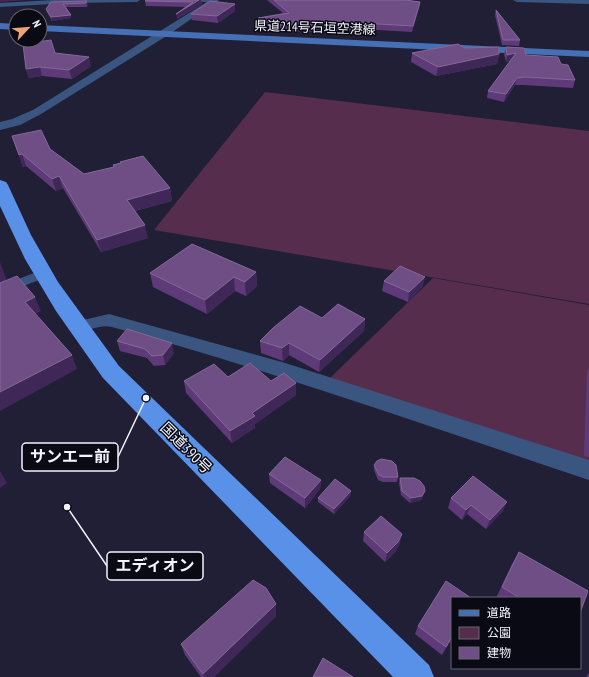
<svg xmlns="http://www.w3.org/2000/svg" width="589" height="677" font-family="'PT Sans Narrow','Noto Sans JP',sans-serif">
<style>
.green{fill:#572d4e}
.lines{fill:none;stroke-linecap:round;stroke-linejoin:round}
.minor{fill:#3a5580;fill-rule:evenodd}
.tertiary{fill:#3a5580;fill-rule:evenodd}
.secondary{fill:#4570b6;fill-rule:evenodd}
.trunk{fill:#5990e8;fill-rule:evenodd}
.wall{fill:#5f3a78}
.shaded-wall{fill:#3f2758}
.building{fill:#6f4e86;stroke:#846899}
.labels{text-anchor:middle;stroke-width:3;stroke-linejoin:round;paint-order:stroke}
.far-street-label{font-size:13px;fill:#f3f3fd;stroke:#0a0a14}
.street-label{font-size:15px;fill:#f3f3fd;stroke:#0a0a14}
.leader{fill:none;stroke:#f3f3fd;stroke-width:1.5}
.callout-dot{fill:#f3f3fd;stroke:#0a0a14;stroke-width:1.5}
.callout{fill:#0a0a14;stroke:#f3f3fd;stroke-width:1.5}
.callout-label{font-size:16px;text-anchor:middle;font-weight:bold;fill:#f3f3fd}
</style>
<rect width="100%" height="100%" fill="#201f36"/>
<g class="green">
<polygon points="265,92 589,131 589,304 154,230"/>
<polygon points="433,278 589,305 589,463 330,378"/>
</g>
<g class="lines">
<g class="minor">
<polygon points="54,0 140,0 137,2 69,3 0,7 0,3"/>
<polygon points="156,0 217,0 214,2 159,2"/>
<polygon points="42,270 47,271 49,274 47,277 0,295 0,286"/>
</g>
<g class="tertiary">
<polygon points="210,0 219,0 165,37 41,114 20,125 0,130 0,122 12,119 33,110"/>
<polygon points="513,0 589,0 589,4 517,2"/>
<path d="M109,314L282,362L589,460V480C431,427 273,371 112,327C98,323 84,335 70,331L68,327L70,323Z"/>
</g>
<g class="secondary">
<polygon points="0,23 16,24 16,30 0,29"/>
<polygon points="40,25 589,51 589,57 40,31"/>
</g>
<polygon class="trunk" points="0,180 6,182 8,185 31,235 58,282 119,366 429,665 434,677 393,677 103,378 56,311 25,259 0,206"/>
</g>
<g class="wall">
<polygon points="201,0 202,4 177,19 186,7 146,6 145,1"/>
<polygon points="267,0 405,0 420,2 419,8 412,32 361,29 361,31 342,30 341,33 259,30 258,18 283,13"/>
<polygon points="87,1 88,4 87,7 66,7 71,15 71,18 52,21 47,12 46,9 51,2"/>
<polygon points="235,4 235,11 218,23 192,20 191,14"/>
<polygon points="496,10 520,40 519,46 502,45 495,15"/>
<polygon points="506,47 526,55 561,64 575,80 573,88 523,85 515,85 504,102 487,98 488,91 510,61 506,62 504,54"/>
<polygon points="465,48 499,54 497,64 436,76 411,62 412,53"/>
<polygon points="55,53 91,66 72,79 42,76 29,78 26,69"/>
<polygon points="12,136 50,149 84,174 113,167 113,165 121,163 120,162 170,188 172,201 135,211 148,238 101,252 63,188 56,191 26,166 23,167"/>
<polygon points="256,272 257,286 246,296 235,291 207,314 153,287 150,273"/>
<polygon points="384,281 423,286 408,302 382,291"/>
<polygon points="322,318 365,319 364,331 319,372 289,355 283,361 261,353 260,341"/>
<polygon points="117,341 174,353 165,365 154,366 147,358 120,351"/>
<polygon points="589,368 589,457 584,456 587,371"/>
<polygon points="228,377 271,381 296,395 255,424 255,428 232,443 186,393 184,381"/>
<polygon points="374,465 398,477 397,482 383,482 378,480 374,470"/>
<polygon points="269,474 321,480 320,489 305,508 270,483"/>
<polygon points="400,478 423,496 421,500 410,503 401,495 399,483"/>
<polygon points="351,491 350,496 334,514 318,502 318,498"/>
<polygon points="451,498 503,511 486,529 467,514 462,520 448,508"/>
<polygon points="364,532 400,543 396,551 385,562 363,541"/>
<polygon points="519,552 580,598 496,598 512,564"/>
<polygon points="452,598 452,638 442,655 415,634 418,626"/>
<polygon points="276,604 276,616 214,677 201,677 185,655 181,644"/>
<polygon points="589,673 589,677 586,677"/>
</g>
<g class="shaded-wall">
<polygon points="0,0 27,0 0,2"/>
<polygon points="199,0 201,0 202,4 177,19 176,14"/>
<polygon points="87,1 88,4 87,7 86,3"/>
<polygon points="420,2 419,8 412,32 413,26"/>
<polygon points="235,4 235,11 218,23 217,16"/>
<polygon points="71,15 71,18 52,21 51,17"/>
<polygon points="516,53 514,60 506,62 507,55"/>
<polygon points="499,54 497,64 436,76 438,67"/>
<polygon points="89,57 91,66 72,79 69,70"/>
<polygon points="40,67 42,76 29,78 26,69"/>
<polygon points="517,78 515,85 504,102 506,94"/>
<polygon points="22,154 26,166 23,167 19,155"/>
<polygon points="59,176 63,188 56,191 52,179"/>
<polygon points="170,188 172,201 130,212 127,200"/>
<polygon points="145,225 148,238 101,252 97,240"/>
<polygon points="0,262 7,281 0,283"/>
<polygon points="256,272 257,286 246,296 245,282"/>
<polygon points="234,277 235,291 207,314 205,300"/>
<polygon points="425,277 423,286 408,302 409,292"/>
<polygon points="35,297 41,311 31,316 25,302"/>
<polygon points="365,319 364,331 319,372 320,360"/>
<polygon points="172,343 174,353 165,365 163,355"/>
<polygon points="289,343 289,355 283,361 282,348"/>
<polygon points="72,355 77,369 0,411 0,392"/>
<polygon points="296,383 296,395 255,424 255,428 232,443 230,431 252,413"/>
<polygon points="0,471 7,483 0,488"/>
<polygon points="321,480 320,489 305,508 305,498"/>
<polygon points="351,491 350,496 334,514 334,509"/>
<polygon points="425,491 421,500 410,503 411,498"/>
<polygon points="507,502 503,511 486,529 490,520"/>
<polygon points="471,505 467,514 462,520 466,510"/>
<polygon points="402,534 400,543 396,551 385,562 387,553"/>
<polygon points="276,604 276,616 214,677 204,677 203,674"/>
<polygon points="452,637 452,638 442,655 446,647"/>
</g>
<g class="building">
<polygon points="146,0 199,0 176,14 193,2 145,1"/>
<polygon points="274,0 405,0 420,2 413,26 362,23 361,25 342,24 341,27 259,24 258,18 289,13"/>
<polygon points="87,1 86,3 63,4 71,15 51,17 46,9 51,2"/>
<polygon points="210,1 235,4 217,16 191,14"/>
<polygon points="496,10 520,40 503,40"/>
<polygon points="51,40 55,53 89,57 69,70 40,67 26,69 23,44"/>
<polygon points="458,44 465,48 499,47 499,54 438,67 412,53"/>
<polygon points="506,47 524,48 526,55 558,57 561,64 568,65 575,80 525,77 517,78 506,94 488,91 516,53 507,55"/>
<polygon points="41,130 50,149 84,174 114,167 113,165 121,163 120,162 143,156 170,188 127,200 145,225 97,240 59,176 52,179 22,154 19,155 12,136"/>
<polygon points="192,244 256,272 245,282 234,277 205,300 150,273"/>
<polygon points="400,266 425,277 409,292 384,281"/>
<polygon points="17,276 35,297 25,302 72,355 0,392 0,283"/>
<polygon points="338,304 365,319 320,360 289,343 282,348 260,341 273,328 300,306 322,318"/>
<polygon points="127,329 172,343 163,355 152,356 145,349 117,341"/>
<polygon points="250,363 271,381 284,373 296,383 252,413 255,416 230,431 184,381 214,364 228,377"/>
<polygon points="285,457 321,480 305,498 269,474"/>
<polygon points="381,459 392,461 396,465 398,477 384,477 379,475 374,465 377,461"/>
<polygon points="473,476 507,502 490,520 471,505 466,510 451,498"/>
<polygon points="400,478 414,478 420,481 424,486 425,491 422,496 411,498 402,491"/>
<polygon points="335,479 351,491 334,509 318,498"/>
<polygon points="381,516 402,534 398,542 387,553 364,532"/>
<polygon points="519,552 588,591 580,613 580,598 520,598 502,587"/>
<polygon points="253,580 266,588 276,604 203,674 181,644"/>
<polygon points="446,581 471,598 452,598 452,637 446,647 418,626"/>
<polygon points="323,658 353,677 313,677"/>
</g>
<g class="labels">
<g class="far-street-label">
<text transform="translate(315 27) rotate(2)" y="5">県道214号石垣空港線</text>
</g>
<g class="street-label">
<text transform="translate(186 448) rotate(45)" y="5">国道390号</text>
</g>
</g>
<path class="leader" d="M146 398L118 457M67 507L107 566"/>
<g class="callout-dot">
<circle cx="146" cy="398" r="4"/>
<circle cx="67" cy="507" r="4"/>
</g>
<g class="callout">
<rect x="22" y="443" width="96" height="28" rx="4"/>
<rect x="107" y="552" width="96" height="28" rx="4"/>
</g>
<g class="callout-label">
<text x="70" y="462">サンエー前</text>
<text x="155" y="571">エディオン</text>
</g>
<rect x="451" y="597" width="130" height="72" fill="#0a0a14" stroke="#676771"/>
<rect x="459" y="610" width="20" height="6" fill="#4570b6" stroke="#676771"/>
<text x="487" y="617" font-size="12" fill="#f3f3fd">道路</text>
<rect x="459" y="627" width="20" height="12" fill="#572d4e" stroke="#676771"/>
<text x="487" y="637" font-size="12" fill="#f3f3fd">公園</text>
<rect x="459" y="647" width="20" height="12" fill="#6f4e86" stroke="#676771"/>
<text x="487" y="657" font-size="12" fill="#f3f3fd">建物</text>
<g transform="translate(28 28) rotate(64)"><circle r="19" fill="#0a0a14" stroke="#676771"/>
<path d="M0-3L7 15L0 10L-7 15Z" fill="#efa376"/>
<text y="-6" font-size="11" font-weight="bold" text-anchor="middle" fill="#f3f3fd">N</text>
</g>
</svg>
